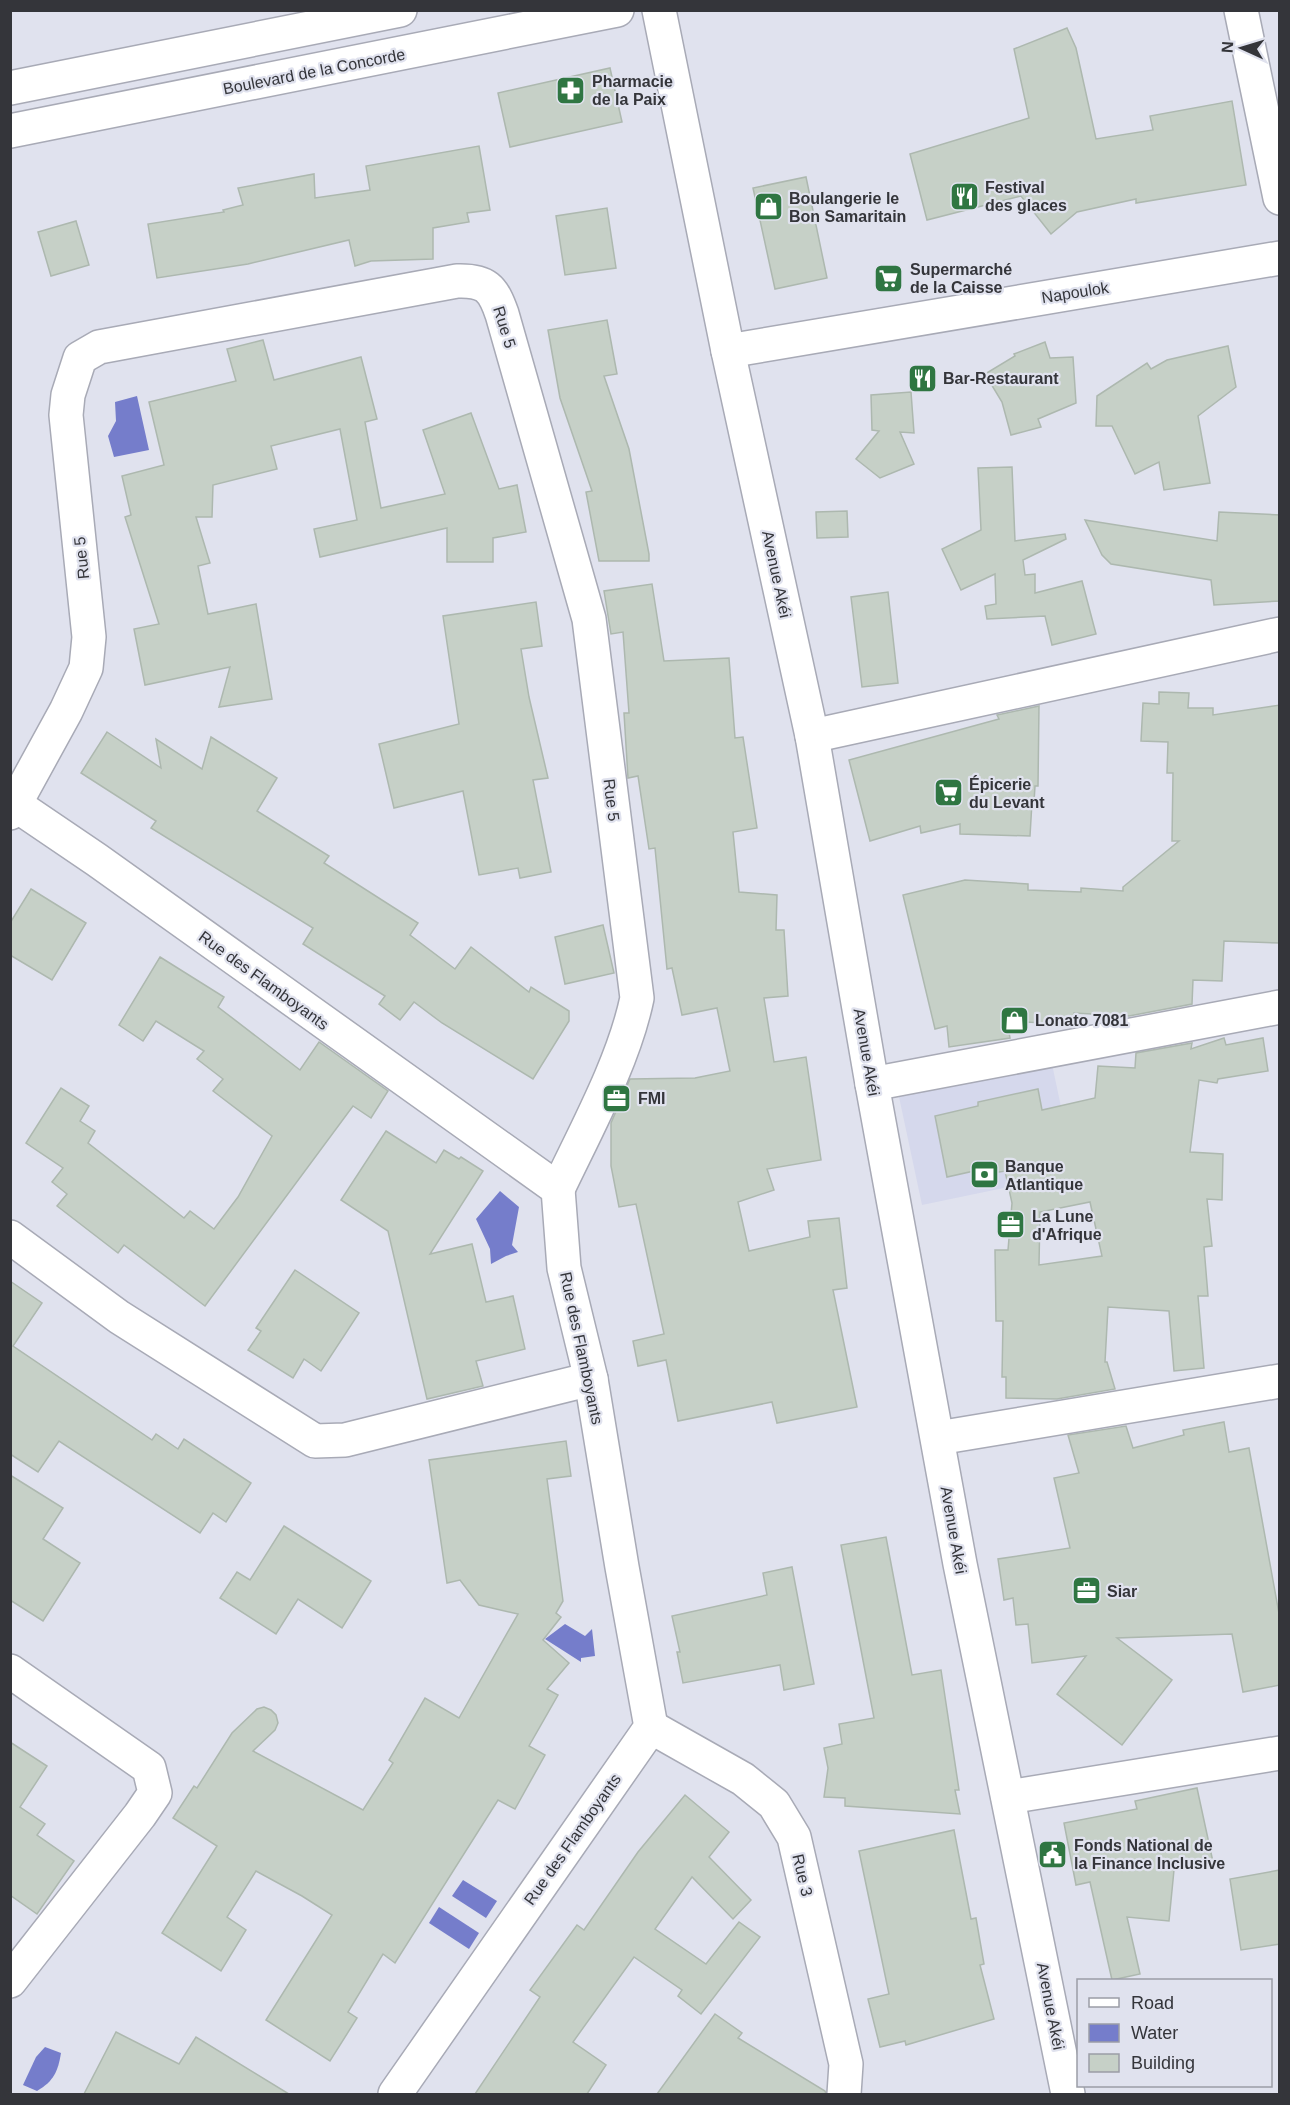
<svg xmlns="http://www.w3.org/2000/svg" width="1290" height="2105" font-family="Helvetica,sans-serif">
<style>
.built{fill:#d5d8ec}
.water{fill:#757dcb}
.building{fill:#c6d0c7;stroke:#adb8af;stroke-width:1.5;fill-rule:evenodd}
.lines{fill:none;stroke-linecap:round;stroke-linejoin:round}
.minor-casing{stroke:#a8aab6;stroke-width:36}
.secondary-casing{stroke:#a8aab6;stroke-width:36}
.minor{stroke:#fff;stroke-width:33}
.secondary{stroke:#fff;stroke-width:33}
.labels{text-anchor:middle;stroke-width:4.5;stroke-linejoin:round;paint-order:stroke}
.street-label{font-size:16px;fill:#34353a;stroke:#e0e2ee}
.poi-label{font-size:16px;font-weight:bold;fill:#34353a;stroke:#e0e2ee;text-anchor:start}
</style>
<rect width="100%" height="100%" fill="#e0e2ee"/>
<polygon class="built" points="1052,1064 1075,1173 922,1205 899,1097"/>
<g class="water">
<polygon points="137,396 149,450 114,457 108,436 116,421 115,402"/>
<polygon points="500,1191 519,1207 512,1245 518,1252 506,1256 491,1264 490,1249 476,1219"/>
<polygon points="565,1624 585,1636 592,1629 595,1656 581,1658 581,1662 545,1639"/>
<polygon points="463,1880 497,1901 486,1918 452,1896"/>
<polygon points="439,1907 479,1933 469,1949 429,1923"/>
<path d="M45,2047L61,2053C58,2071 54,2081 37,2091L23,2085L36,2057Z"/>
</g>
<g class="building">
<polygon points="1067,28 1076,48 1096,139 1153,130 1150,116 1232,101 1246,185 1136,203 1136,199 1077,212 1051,234 1021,196 927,220 910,154 1029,118 1014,49"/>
<polygon points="610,68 622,122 510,147 498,93"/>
<polygon points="479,146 490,210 467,213 469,222 433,228 433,259 371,261 355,266 349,240 248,264 157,278 148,224 224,212 223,210 243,205 238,188 314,174 315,198 370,190 366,166"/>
<polygon points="806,177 827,278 775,289 753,188"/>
<polygon points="607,208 616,268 565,275 556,216"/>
<polygon points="76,221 89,265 51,276 38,232"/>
<polygon points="607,320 617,374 604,376 629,449 649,554 649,561 599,561 586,492 592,491 560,398 548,330"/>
<polygon points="263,340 274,380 361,357 377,419 365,422 381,508 445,494 423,430 471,413 499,489 517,485 526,532 493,538 493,562 447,562 447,528 320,557 314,529 357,520 340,429 271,446 277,469 213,485 212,517 196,517 210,563 198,566 208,614 256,604 272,699 219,707 230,667 145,685 134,629 159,624 125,517 131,515 122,476 164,465 149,402 236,381 227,349"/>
<polygon points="1045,342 1050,358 1073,357 1076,403 1038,419 1041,427 1011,435 1002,402 985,374 1015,356 1014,354"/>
<polygon points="1228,346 1236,387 1198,416 1210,483 1164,490 1159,462 1135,474 1112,426 1096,426 1097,396 1147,363 1151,369 1167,360"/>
<polygon points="911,392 914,433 900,432 914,464 880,478 856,459 879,431 872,430 871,395"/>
<polygon points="1012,467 1015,541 1065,534 1066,539 1023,560 1025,575 1035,574 1035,593 1082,581 1096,634 1052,645 1045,616 987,619 985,606 996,604 995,574 961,590 942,549 981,530 978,468"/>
<polygon points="847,511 848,537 817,538 816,512"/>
<polygon points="1219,512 1280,515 1280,601 1214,605 1211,580 1111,564 1102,555 1085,520 1217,541"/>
<polygon points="652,584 664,661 729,658 735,738 743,737 757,828 733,832 739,892 777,895 776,930 784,930 788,996 764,998 774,1062 806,1057 821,1160 767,1169 774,1190 738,1202 749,1251 810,1237 808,1221 839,1218 847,1288 833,1290 857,1407 777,1423 772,1402 678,1421 666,1360 638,1366 633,1341 664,1334 636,1204 619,1207 611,1166 611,1123 630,1079 695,1078 730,1071 717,1008 682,1015 672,968 667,969 655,848 649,849 638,776 628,778 624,713 629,713 623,632 611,634 604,591"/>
<polygon points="888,592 898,683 862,687 851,597"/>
<polygon points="536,602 542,646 521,649 529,697 548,778 533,780 551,872 520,878 518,868 479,875 463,791 394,808 379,744 459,724 443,616"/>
<polygon points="1159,692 1189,693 1188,708 1213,708 1213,715 1280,705 1280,943 1224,941 1222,981 1193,980 1192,1004 1129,1016 1074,1013 1073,1025 1027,1022 1027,1029 1008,1027 1010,1038 949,1047 947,1026 935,1029 903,895 965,880 1028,884 1028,890 1081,892 1081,888 1123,891 1123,887 1179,841 1172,841 1173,773 1167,773 1168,742 1141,741 1143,703 1159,704"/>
<polygon points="1039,706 1038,786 1035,786 1034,802 1032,802 1030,836 960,834 960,824 921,833 920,826 870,841 849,760 999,719 997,715"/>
<polygon points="107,732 161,768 156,739 202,769 211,737 277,778 257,811 329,856 324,863 418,923 410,935 455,969 471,947 529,992 531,987 569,1011 569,1021 533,1079 442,1023 414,1002 400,1020 379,1004 385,996 303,944 313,928 151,828 156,821 81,773"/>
<polygon points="31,889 86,923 52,980 10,955 10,923"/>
<polygon points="603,925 614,973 565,984 555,937"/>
<polygon points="160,957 224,997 218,1007 300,1070 319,1042 388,1091 371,1118 353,1106 205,1306 124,1245 118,1253 57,1206 67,1194 52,1182 63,1168 26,1143 61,1088 89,1106 80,1121 95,1131 88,1143 184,1218 190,1211 214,1229 238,1197 272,1136 213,1091 223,1079 197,1059 204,1051 156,1021 143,1041 119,1025"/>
<path d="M1224,1038L1226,1045L1263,1038L1268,1071L1218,1079L1217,1083L1199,1080L1190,1152L1223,1154L1222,1200L1207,1199L1212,1246L1204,1247L1208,1296H1198L1204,1368L1174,1371L1169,1311L1108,1307L1105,1362H1107L1115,1389L1057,1399L1006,1398V1377H1002L1003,1321H996L995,1250H1008L1012,1203L1005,1171L993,1173L992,1167L947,1177L935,1116L978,1106V1102L1038,1089L1042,1110L1095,1098L1098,1066L1135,1068L1136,1053L1192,1043L1191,1049ZM1090,1202L1102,1256L1039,1265L1040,1212Z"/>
<polygon points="386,1131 436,1163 444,1150 459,1159 461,1157 483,1171 430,1254 472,1244 486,1302 513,1296 525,1349 476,1361 483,1386 427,1399 388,1231 341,1200"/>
<polygon points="295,1270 359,1313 321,1371 304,1359 293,1378 248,1350 261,1331 256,1328"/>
<polygon points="10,1281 42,1303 13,1346 152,1440 156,1434 178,1449 184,1439 251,1483 226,1522 213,1513 200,1533 59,1441 38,1472 10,1454"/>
<polygon points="1224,1422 1229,1452 1249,1448 1280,1619 1280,1685 1243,1692 1232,1634 1117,1638 1172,1680 1122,1745 1057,1694 1086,1656 1032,1663 1028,1624 1016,1625 1013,1598 1004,1600 998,1559 1070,1548 1054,1478 1079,1473 1068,1435 1126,1426 1133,1448 1184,1435 1183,1430"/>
<polygon points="566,1441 571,1476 547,1479 563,1601 556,1613 561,1617 543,1640 569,1663 547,1689 558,1695 529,1746 545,1755 515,1809 498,1800 395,1963 383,1954 348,2012 357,2018 330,2061 266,2020 332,1915 302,1896 256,1871 227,1917 246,1930 221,1971 162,1933 217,1846 173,1818 194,1786 197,1788 232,1733 257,1709 264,1707 271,1710 276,1715 278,1723 275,1730 253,1751 363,1810 393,1763 389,1760 425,1698 459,1718 518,1614 479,1605 460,1580 447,1583 429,1460"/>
<polygon points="10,1475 63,1508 43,1539 80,1563 43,1621 10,1600"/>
<polygon points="284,1526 371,1581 342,1628 298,1599 276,1634 220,1598 237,1572 250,1580"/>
<polygon points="886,1537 912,1675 941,1670 959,1790 955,1790 960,1814 845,1806 845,1798 824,1797 828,1768 824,1748 842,1744 839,1724 874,1718 841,1545"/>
<polygon points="792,1567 814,1684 784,1690 780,1665 683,1683 677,1652 680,1652 672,1616 767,1595 763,1573"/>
<polygon points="10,1742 47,1766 20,1807 45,1824 37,1835 74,1861 37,1914 10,1895"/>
<polygon points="1197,1788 1213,1862 1174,1870 1169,1921 1127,1917 1140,1974 1112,1980 1090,1882 1076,1885 1064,1823 1137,1809 1135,1801"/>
<polygon points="685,1795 729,1832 709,1857 751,1900 733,1919 692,1877 655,1929 706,1964 739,1922 760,1937 701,2014 678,1996 682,1990 634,1957 573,2042 606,2065 587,2094 475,2094 540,1997 530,1990 577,1925 584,1930 638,1852"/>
<polygon points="954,1830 971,1919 976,1918 984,1964 980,1965 994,2019 906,2045 905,2041 880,2047 868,1999 889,1994 859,1851"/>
<polygon points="1280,1870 1280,1944 1241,1950 1230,1879"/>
<polygon points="715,2014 742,2033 738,2038 825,2091 826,2094 657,2094"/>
<polygon points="116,2032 179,2064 196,2037 289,2094 84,2094"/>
</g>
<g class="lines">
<defs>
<g id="minor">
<polyline points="1241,10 1280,198"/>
<polyline points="10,88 400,10"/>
<polyline points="10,131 617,10"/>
<polyline points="728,351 1280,258"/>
<polyline points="812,736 1280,634"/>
<polyline points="10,801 97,860 558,1189 564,1268 591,1379 622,1567 651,1727 395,2094"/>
<path d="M10,813L66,711L86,668L89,637L66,415L68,395L80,358L99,347L457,281C486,280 493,288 502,314L589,619L637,998C624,1061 586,1130 558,1189"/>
<polyline points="872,1084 1280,1007"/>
<polyline points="10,1237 119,1317 315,1441 345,1440 591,1379"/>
<polyline points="938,1438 1280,1381"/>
<polyline points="10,1671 149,1768 155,1793 140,1815 10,1981"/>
<polyline points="651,1727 743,1779 774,1804 794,1837 846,2064 844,2094"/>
<polyline points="1008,1797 1280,1753"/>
</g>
<polyline id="secondary" points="659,10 728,351 812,736 872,1084 960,1564 1068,2094"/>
</defs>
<use href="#minor" class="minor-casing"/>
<use href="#secondary" class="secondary-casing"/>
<use href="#minor" class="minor"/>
<use href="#secondary" class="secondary"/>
</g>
<defs>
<symbol id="pharmacy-square" viewBox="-11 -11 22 22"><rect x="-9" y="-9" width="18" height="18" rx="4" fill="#2f7642" stroke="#e0e2ee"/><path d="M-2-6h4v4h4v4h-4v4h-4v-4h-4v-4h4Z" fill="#fff"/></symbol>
<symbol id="restaurant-square" viewBox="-11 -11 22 22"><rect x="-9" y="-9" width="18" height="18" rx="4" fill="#2f7642" stroke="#e0e2ee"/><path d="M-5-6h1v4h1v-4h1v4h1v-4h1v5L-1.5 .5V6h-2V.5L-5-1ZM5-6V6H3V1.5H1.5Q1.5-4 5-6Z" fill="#fff"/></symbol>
<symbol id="shop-square" viewBox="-11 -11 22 22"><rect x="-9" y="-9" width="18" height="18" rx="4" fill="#2f7642" stroke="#e0e2ee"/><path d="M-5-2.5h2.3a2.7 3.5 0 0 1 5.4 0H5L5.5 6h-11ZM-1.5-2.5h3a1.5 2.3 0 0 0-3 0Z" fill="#fff"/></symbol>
<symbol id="supermarket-square" viewBox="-11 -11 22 22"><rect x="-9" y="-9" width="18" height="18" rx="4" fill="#2f7642" stroke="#e0e2ee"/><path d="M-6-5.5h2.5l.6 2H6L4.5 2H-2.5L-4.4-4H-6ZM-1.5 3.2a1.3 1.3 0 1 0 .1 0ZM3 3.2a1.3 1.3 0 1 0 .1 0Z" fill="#fff"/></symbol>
<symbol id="office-square" viewBox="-11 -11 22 22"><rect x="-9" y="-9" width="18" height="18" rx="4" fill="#2f7642" stroke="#e0e2ee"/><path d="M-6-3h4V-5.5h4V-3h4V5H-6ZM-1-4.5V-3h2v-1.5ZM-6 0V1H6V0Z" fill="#fff"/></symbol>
<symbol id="bank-square" viewBox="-11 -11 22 22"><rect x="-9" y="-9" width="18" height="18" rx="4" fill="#2f7642" stroke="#e0e2ee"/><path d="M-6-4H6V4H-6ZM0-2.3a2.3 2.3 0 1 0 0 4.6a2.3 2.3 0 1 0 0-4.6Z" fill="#fff"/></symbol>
<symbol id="civic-square" viewBox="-11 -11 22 22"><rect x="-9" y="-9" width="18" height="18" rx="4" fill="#2f7642" stroke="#e0e2ee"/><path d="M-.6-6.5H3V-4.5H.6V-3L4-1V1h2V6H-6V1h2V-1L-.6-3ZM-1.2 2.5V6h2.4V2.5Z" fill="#fff"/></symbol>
</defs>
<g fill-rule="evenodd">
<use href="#pharmacy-square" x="554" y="74" width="33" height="33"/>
<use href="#restaurant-square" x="948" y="180" width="33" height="33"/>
<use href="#shop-square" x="752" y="190" width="33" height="33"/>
<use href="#supermarket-square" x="872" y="262" width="33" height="33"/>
<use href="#restaurant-square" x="906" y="362" width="33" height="33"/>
<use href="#supermarket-square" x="932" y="776" width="33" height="33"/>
<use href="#shop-square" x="998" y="1004" width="33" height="33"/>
<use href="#office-square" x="600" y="1082" width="33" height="33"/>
<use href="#bank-square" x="968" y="1158" width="33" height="33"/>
<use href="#office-square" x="994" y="1208" width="33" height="33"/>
<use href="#office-square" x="1070" y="1574" width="33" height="33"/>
<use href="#civic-square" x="1036" y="1838" width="33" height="33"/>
</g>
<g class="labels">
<g class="street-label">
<text transform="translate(314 71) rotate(-11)" y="6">Boulevard de la Concorde</text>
<text transform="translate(1075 292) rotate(-9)" y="6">Napoulok</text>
<text transform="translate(505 327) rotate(73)" y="6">Rue 5</text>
<text transform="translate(81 558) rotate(-96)" y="6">Rue 5</text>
<text transform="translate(777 574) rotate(78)" y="6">Avenue Akéi</text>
<text transform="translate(612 800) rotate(83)" y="6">Rue 5</text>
<text transform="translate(264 980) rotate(36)" y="6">Rue des Flamboyants</text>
<text transform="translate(867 1052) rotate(80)" y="6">Avenue Akéi</text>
<text transform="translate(582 1348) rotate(78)" y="6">Rue des Flamboyants</text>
<text transform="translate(954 1530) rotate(80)" y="6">Avenue Akéi</text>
<text transform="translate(572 1839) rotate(-55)" y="6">Rue des Flamboyants</text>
<text transform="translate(803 1875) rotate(77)" y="6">Rue 3</text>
<text transform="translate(1051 2006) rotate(79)" y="6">Avenue Akéi</text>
</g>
<g class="poi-label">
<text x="592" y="87">Pharmacie<tspan x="592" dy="18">de la Paix</tspan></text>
<text x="985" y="193">Festival<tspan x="985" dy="18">des glaces</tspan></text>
<text x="789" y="204">Boulangerie le<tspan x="789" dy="18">Bon Samaritain</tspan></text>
<text x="910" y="275">Supermarché<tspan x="910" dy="18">de la Caisse</tspan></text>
<text x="943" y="384">Bar-Restaurant</text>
<text x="969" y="790">Épicerie<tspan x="969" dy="18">du Levant</tspan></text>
<text x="1035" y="1026">Lonato 7081</text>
<text x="638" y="1104">FMI</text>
<text x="1005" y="1172">Banque<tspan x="1005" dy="18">Atlantique</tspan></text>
<text x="1032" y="1222">La Lune<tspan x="1032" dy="18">d'Afrique</tspan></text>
<text x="1107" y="1597">Siar</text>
<text x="1074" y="1851">Fonds National de<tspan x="1074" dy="18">la Finance Inclusive</tspan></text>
</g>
</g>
<rect width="1290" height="2105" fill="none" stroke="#34353a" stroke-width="24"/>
<rect x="1077" y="1979" width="195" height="108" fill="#e0e2ee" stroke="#9b9da6" stroke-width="1.5"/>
<rect x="1089" y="1998" width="30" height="9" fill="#ffffff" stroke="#9b9da6" stroke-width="1.5"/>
<text x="1131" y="2009" font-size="18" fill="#34353a">Road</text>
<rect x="1089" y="2024" width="30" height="18" fill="#757dcb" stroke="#9b9da6" stroke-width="1.5"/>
<text x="1131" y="2039" font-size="18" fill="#34353a">Water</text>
<rect x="1089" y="2054" width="30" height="18" fill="#c6d0c7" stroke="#9b9da6" stroke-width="1.5"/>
<text x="1131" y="2069" font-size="18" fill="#34353a">Building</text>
<g transform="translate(1242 48) rotate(274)" stroke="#e0e2ee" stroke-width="4.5" paint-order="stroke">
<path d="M0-4.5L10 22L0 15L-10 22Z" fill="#34353a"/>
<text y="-9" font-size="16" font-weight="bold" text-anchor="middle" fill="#34353a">N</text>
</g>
</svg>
